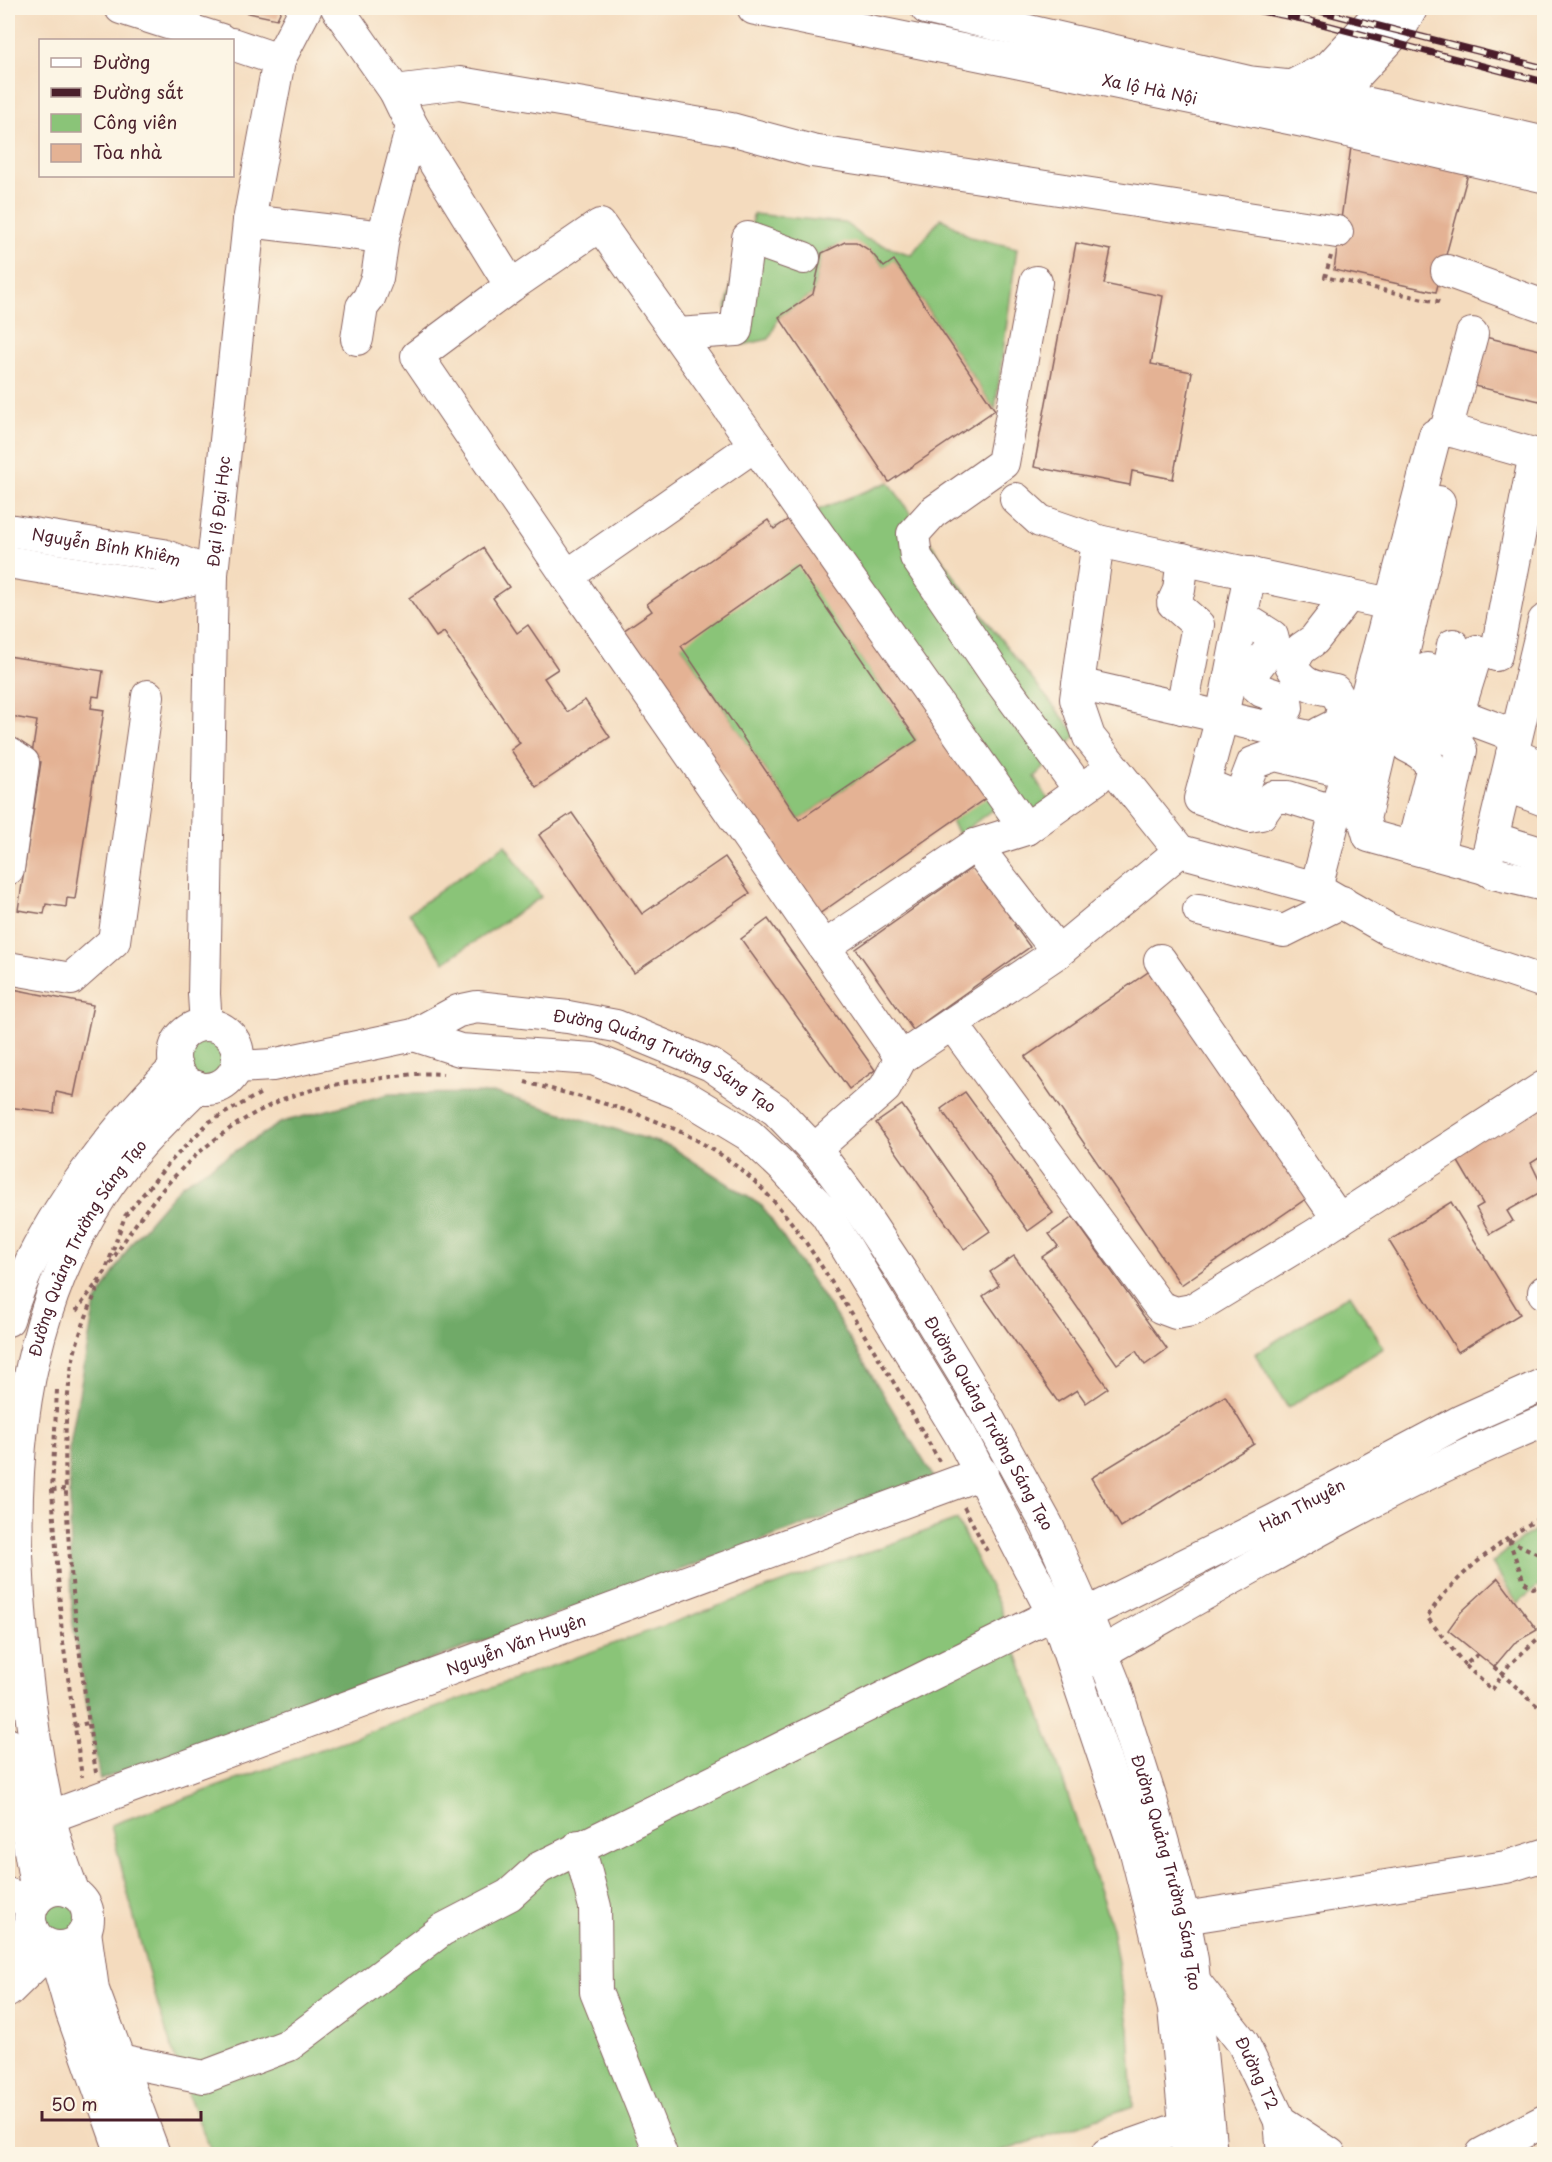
<svg xmlns="http://www.w3.org/2000/svg" width="1552" height="2162" font-family="'Playpen Sans',sans-serif">
<style>
.green{fill:#8ac478;stroke:#6a7252;stroke-width:1.5}
.forest{fill:#6faa68;stroke:#5c644a;stroke-width:1.5}
.building{fill:#e4b294;fill-rule:evenodd}
.lines{fill:none;stroke-linecap:round;stroke-linejoin:round}
.minor-casing{stroke:#86615e;stroke-width:34}
.highway-casing{stroke:#86615e;stroke-width:35}
.path{stroke:#86615e;stroke-width:4;stroke-dasharray:4.5 4.5;stroke-linecap:butt}
.minor{stroke:#fff;stroke-width:32}
.highway{stroke:#fff;stroke-width:33}
.rail-casing{stroke:#4a1f2b;stroke-width:7}
.rail{stroke:#fcf5e5;stroke-width:4.5;stroke-dasharray:14;stroke-linecap:butt}
.labels{text-anchor:middle;stroke-width:4.5;stroke-linejoin:round;paint-order:stroke}
.street-label{font-size:16px;fill:#4a1f2b;stroke:#fcf5e5}
</style>
<rect width="100%" height="100%" fill="#fcf5e5"/>
<filter id="ink" filterUnits="userSpaceOnUse"><feTurbulence type="fractalNoise" baseFrequency=".0167" numOctaves="2"/><feDisplacementMap in="SourceGraphic" scale="12" xChannelSelector="R" yChannelSelector="G"/><feConvolveMatrix kernelMatrix="1 2 1 2 8 2 1 2 1" color-interpolation-filters="sRGB"/></filter>
<filter id="wash" filterUnits="userSpaceOnUse"><feTurbulence type="fractalNoise" baseFrequency=".008" numOctaves="4" result="noise"/><feDisplacementMap in="SourceGraphic" scale="24" xChannelSelector="R" yChannelSelector="G"/><feGaussianBlur stdDeviation="1.35" result="paint"/><feColorMatrix in="noise" values="0 0 0 0 0 0 0 0 0 0 0 0 0 0 0 0 0 1.4 0 .05"/><feComposite in="paint" operator="in"/></filter>
<g filter="url(#wash)">
<rect width="100%" height="100%" fill="#f4dbbe"/>
<g class="green">
<path d="M753,214L845,223L866,239L911,255L941,218L970,237L1017,248L995,410L895,261L884,267C867,243 848,236 822,253L813,294L779,317L769,339L743,345L726,308L741,241L752,223Z"/>
<path d="M889,482C947,570 1010,654 1077,735L1035,777L1059,818L1019,848L993,809L959,835L936,796L969,780L836,621L917,740L799,820L681,646L762,532Z"/>
<polygon points="505,845 541,897 444,962 409,913"/>
<circle cx="207" cy="1056" r="23"/>
<polygon points="1350,1294 1384,1348 1288,1408 1255,1354"/>
<path d="M957,1520L999,1605L1052,1748L1112,1928L1129,2029L1133,2106L995,2154H213C165,2050 138,1936 111,1825Z"/>
<polygon points="1544,1525 1544,1582 1517,1603 1492,1563 1524,1537"/>
<path d="M55,1894C94,1895 90,1951 45,1937L37,1908L48,1897Z"/>
</g>
<polygon class="forest" points="496,1093 670,1146 762,1206 837,1318 934,1478 100,1780 72,1619 69,1450 95,1304 132,1242 181,1185 282,1122 389,1094"/>
<g id="blocks">
<g class="building">
<polygon points="225,8 282,8 277,19"/>
<polygon points="1351,147 1469,170 1436,292 1334,270"/>
<polygon points="845,242 856,242 869,250 884,267 894,260 995,410 889,482 779,317 813,294 822,253"/>
<polygon points="1076,243 1111,250 1104,284 1163,296 1151,364 1192,372 1173,479 1132,471 1130,485 1034,467"/>
<polygon points="1485,337 1544,351 1544,402 1474,386"/>
<path d="M799,512L993,793L819,914L623,631L652,611L647,604L768,520L774,529ZM797,565L917,740L799,820L681,646Z"/>
<polygon points="483,548 509,587 493,598 517,633 528,625 558,669 544,678 567,712 585,700 610,737 536,787 511,750 520,743 444,632 436,637 409,598"/>
<polygon points="8,656 103,671 99,697 93,696 91,708 104,710 75,899 67,898 66,907 46,904 44,914 18,910 41,762 31,761 37,721 8,716"/>
<polygon points="572,813 642,914 725,857 750,893 634,973 539,835"/>
<polygon points="973,867 988,889 998,882 1024,918 1014,925 1030,947 913,1030 856,949"/>
<polygon points="768,919 875,1070 849,1089 741,939"/>
<polygon points="1154,968 1310,1196 1181,1285 1025,1057"/>
<polygon points="8,988 93,1005 74,1096 56,1092 54,1113 8,1107"/>
<polygon points="965,1092 1053,1213 1028,1231 941,1109"/>
<polygon points="1544,1101 1544,1155 1531,1163 1544,1190 1507,1211 1513,1221 1490,1234 1476,1208 1483,1204 1453,1153"/>
<polygon points="902,1105 990,1231 964,1249 876,1123"/>
<polygon points="1451,1202 1520,1314 1458,1352 1389,1241"/>
<polygon points="1073,1217 1167,1349 1145,1365 1136,1351 1117,1364 1042,1257 1058,1246 1049,1234"/>
<polygon points="1014,1256 1108,1388 1086,1403 1077,1390 1058,1402 983,1296 999,1285 990,1272"/>
<polygon points="1225,1396 1254,1444 1121,1527 1091,1478"/>
<polygon points="1498,1578 1537,1630 1514,1643 1494,1667 1448,1630 1461,1612"/>
</g>
</g>
</g>
<g filter="url(#ink)">
<use href="#blocks" fill-opacity="0" stroke="#86615e" stroke-width="1.5"/>
<g class="lines">
<defs>
<g id="minor">
<polyline points="121,8 221,40"/>
<polyline points="337,8 395,91 412,126 511,286 600,225 755,445 567,576 417,356 511,286"/>
<polyline points="232,44 279,60"/>
<polyline points="395,91 460,83 731,129 812,151 1337,232"/>
<polyline points="249,221 383,237 412,126"/>
<polyline points="1447,271 1544,306"/>
<polyline points="1036,282 1003,463 932,513 913,534 916,557 996,675 1080,790"/>
<polyline points="677,334 736,330 748,238 804,258"/>
<polyline points="357,339 362,307 369,298 377,278 383,237"/>
<polyline points="1446,430 1472,334"/>
<polyline points="755,445 1026,829"/>
<polyline points="1016,499 1040,521 1098,541"/>
<polyline points="1439,502 1364,819 1369,836 1485,868"/>
<path id="s1" d="M8,530L163,555L212,574"/>
<polyline points="8,562 160,587 212,574"/>
<polyline points="1250,573 1222,717 1200,799 1249,816 1261,814 1273,797 1288,797 1336,812"/>
<polyline points="567,576 901,1058 1058,952 1180,851"/>
<polyline points="1390,604 1098,541 1076,699 1089,737 1180,851 1316,888 1435,435 1446,430 1456,432 1544,457"/>
<polyline points="1242,617 1272,636 1274,644 1255,669 1252,682 1262,691 1286,699 1287,708 1267,727"/>
<polyline points="1544,621 1485,868 1493,873 1544,885"/>
<polyline points="1477,651 1459,709 1460,715 1516,736"/>
<polyline points="1496,655 1535,454"/>
<polyline points="1078,684 1353,747"/>
<polyline points="1182,708 1198,625 1173,603 1179,590 1183,559"/>
<path d="M1320,733L1340,723L1343,705L1335,691C1313,687 1302,686 1291,665L1301,649L1314,640L1349,595"/>
<polyline points="8,753 23,763 8,869"/>
<polyline points="1512,754 1544,768"/>
<polyline points="1204,784 1234,796 1243,789 1253,763 1275,755 1347,772"/>
<polyline points="1505,785 1544,800"/>
<polyline points="1492,838 1544,854"/>
<polyline points="975,845 1026,829 1096,779"/>
<path d="M1412,848L1432,770C1428,757 1419,752 1407,746L1427,669"/>
<polyline points="1438,855 1461,750 1455,741 1439,736 1435,731 1453,645"/>
<polyline points="1316,888 1389,930 1544,982"/>
<polyline points="1199,910 1284,931 1342,902"/>
<polyline points="824,947 975,845 1058,952"/>
<polyline points="1160,960 1339,1220"/>
<polyline points="8,968 71,979 114,941 148,696"/>
<polyline points="952,1024 1160,1307 1176,1313 1192,1310 1315,1235 1544,1087"/>
<path id="s2" d="M206,1025L204,994L212,574L249,221L279,60L306,8"/>
<circle cx="206" cy="1057" r="32"/>
<polyline points="414,1035 460,1050 593,1059 681,1094 749,1135 783,1167 826,1214 961,1436 1060,1627 1136,1852 1156,1932 1174,2009 1188,2154"/>
<path id="s3" d="M237,1067L272,1065L414,1035L458,1011L477,1007L568,1017L616,1026L711,1065L776,1110L822,1158L855,1202L902,1273L970,1385L1047,1525L1087,1616L1114,1683L1151,1800L1184,1918L1192,1960L1211,2154"/>
<polyline points="814,1150 885,1088 901,1058"/>
<polyline points="1544,1293 1544,1292"/>
<path d="M8,1320C35,1229 109,1134 176,1067"/>
<path id="s4" d="M1068,1623L1275,1520L1461,1421L1544,1384"/>
<path d="M1083,1663C1234,1578 1384,1487 1544,1421"/>
<polyline points="8,1744 28,1838 38,1898"/>
<path id="s5" d="M49,1817L982,1473"/>
<polyline points="579,1846 595,1907 596,1992 661,2154"/>
<circle cx="59" cy="1918" r="29"/>
<path id="s6" d="M74,1893C44,1821 34,1742 25,1664C7,1503 11,1336 101,1196C127,1155 163,1121 197,1087"/>
<polyline points="8,1894 34,1903"/>
<polyline points="1184,1918 1506,1867 1544,1855"/>
<polyline points="85,1931 93,1990 154,2154"/>
<polyline points="53,1947 72,2013 122,2154"/>
<polyline points="8,1949 32,1928"/>
<path id="s7" d="M1194,1981L1243,2043L1280,2121L1330,2154"/>
<polyline points="8,1991 53,1947"/>
<polyline points="119,2060 204,2077 289,2045 442,1930 509,1895 539,1868 1053,1614"/>
<polyline points="1280,2121 1283,2154"/>
<polyline points="1107,2154 1186,2126"/>
<polyline points="1482,2154 1544,2121"/>
</g>
<g id="highway">
<path id="s8" d="M754,8L1311,122L1544,176"/>
<polyline points="927,8 1251,83 1291,87 1544,143"/>
<polyline points="1291,87 1329,68 1374,20 1380,8"/>
<polyline points="1323,110 1401,26 1411,8"/>
</g>
</defs>
<use href="#minor" class="minor-casing"/>
<use href="#highway" class="highway-casing"/>
<g class="path">
<polyline points="1331,256 1325,277 1437,302 1439,296"/>
<path d="M525,1082C586,1099 650,1112 705,1145C775,1185 809,1246 850,1312C881,1361 911,1410 939,1461"/>
<path d="M110,1264C147,1201 193,1147 257,1112C267,1108 276,1101 286,1098C314,1088 345,1082 375,1079C398,1076 420,1072 443,1074"/>
<polyline points="76,1311 105,1272 125,1216 170,1162 209,1122 263,1092"/>
<polyline points="57,1390 52,1490 62,1635 82,1777"/>
<polyline points="52,1490 65,1489"/>
<polyline points="964,1507 988,1553"/>
<polyline points="1509,1540 1524,1582 1533,1588 1544,1585"/>
<polyline points="1509,1540 1544,1557"/>
<polyline points="1478,1654 1465,1665 1492,1690 1509,1665 1544,1633"/>
<path d="M1465,1665L1427,1617C1456,1573 1500,1542 1544,1515"/>
<polyline points="1494,1667 1544,1712"/>
<polyline points="74,1726 88,1723"/>
<path d="M96,1773C85,1698 75,1623 69,1547C65,1486 62,1425 72,1364C78,1334 90,1306 102,1278"/>
</g>
<use href="#minor" class="minor"/>
<use href="#highway" class="highway"/>
<defs>
<g id="rail">
<polyline points="1245,8 1307,20 1544,82"/>
<polyline points="1308,8 1544,68"/>
</g>
</defs>
<use href="#rail" class="rail-casing"/>
<use href="#rail" class="rail"/>
</g>
</g>
<g class="labels">
<g class="street-label">
<text dy="6" stroke="none"><textPath href="#s8" startOffset="404">Xa lộ Hà Nội</textPath></text>
<text dy="6" stroke="none"><textPath href="#s2" startOffset="514">Đại lộ Đại Học</textPath></text>
<text dy="6" stroke="none"><textPath href="#s1" startOffset="100">Nguyễn Bỉnh Khiêm</textPath></text>
<text dy="6" stroke="none"><textPath href="#s3" startOffset="448">Đường Quảng Trường Sáng Tạo</textPath></text>
<text dy="6" stroke="none"><textPath href="#s6" startOffset="666">Đường Quảng Trường Sáng Tạo</textPath></text>
<text dy="6" stroke="none"><textPath href="#s3" startOffset="952">Đường Quảng Trường Sáng Tạo</textPath></text>
<text dy="6" stroke="none"><textPath href="#s4" startOffset="262">Hàn Thuyên</textPath></text>
<text dy="6" stroke="none"><textPath href="#s5" startOffset="498">Nguyễn Văn Huyên</textPath></text>
<text dy="6" stroke="none"><textPath href="#s3" startOffset="1438">Đường Quảng Trường Sáng Tạo</textPath></text>
<text dy="6" stroke="none"><textPath href="#s7" startOffset="112">Đường T2</textPath></text>
</g>
</g>
<rect width="1552" height="2162" fill="none" stroke="#fcf5e5" stroke-width="30"/>
<rect x="39" y="39" width="195" height="138" fill="#fcf5e5" stroke="#b59f9b" stroke-width="1.5"/>
<rect x="51" y="58" width="30" height="9" fill="#ffffff" stroke="#b59f9b" stroke-width="1.5"/>
<text x="93" y="69" font-size="18" fill="#4a1f2b">Đường</text>
<rect x="51" y="88" width="30" height="9" fill="#4a1f2b" stroke="#b59f9b" stroke-width="1.5"/>
<text x="93" y="99" font-size="18" fill="#4a1f2b">Đường sắt</text>
<rect x="51" y="114" width="30" height="18" fill="#8ac478" stroke="#b59f9b" stroke-width="1.5"/>
<text x="93" y="129" font-size="18" fill="#4a1f2b">Công viên</text>
<rect x="51" y="144" width="30" height="18" fill="#e4b294" stroke="#b59f9b" stroke-width="1.5"/>
<text x="93" y="159" font-size="18" fill="#4a1f2b">Tòa nhà</text>
<path d="M42 2111v9h159v-9" fill="none" stroke="#4a1f2b" stroke-width="3"/>
<text x="51" y="2111" font-size="18" fill="#4a1f2b" stroke="#fcf5e5" stroke-width="4.5" paint-order="stroke">50 m</text>
</svg>
